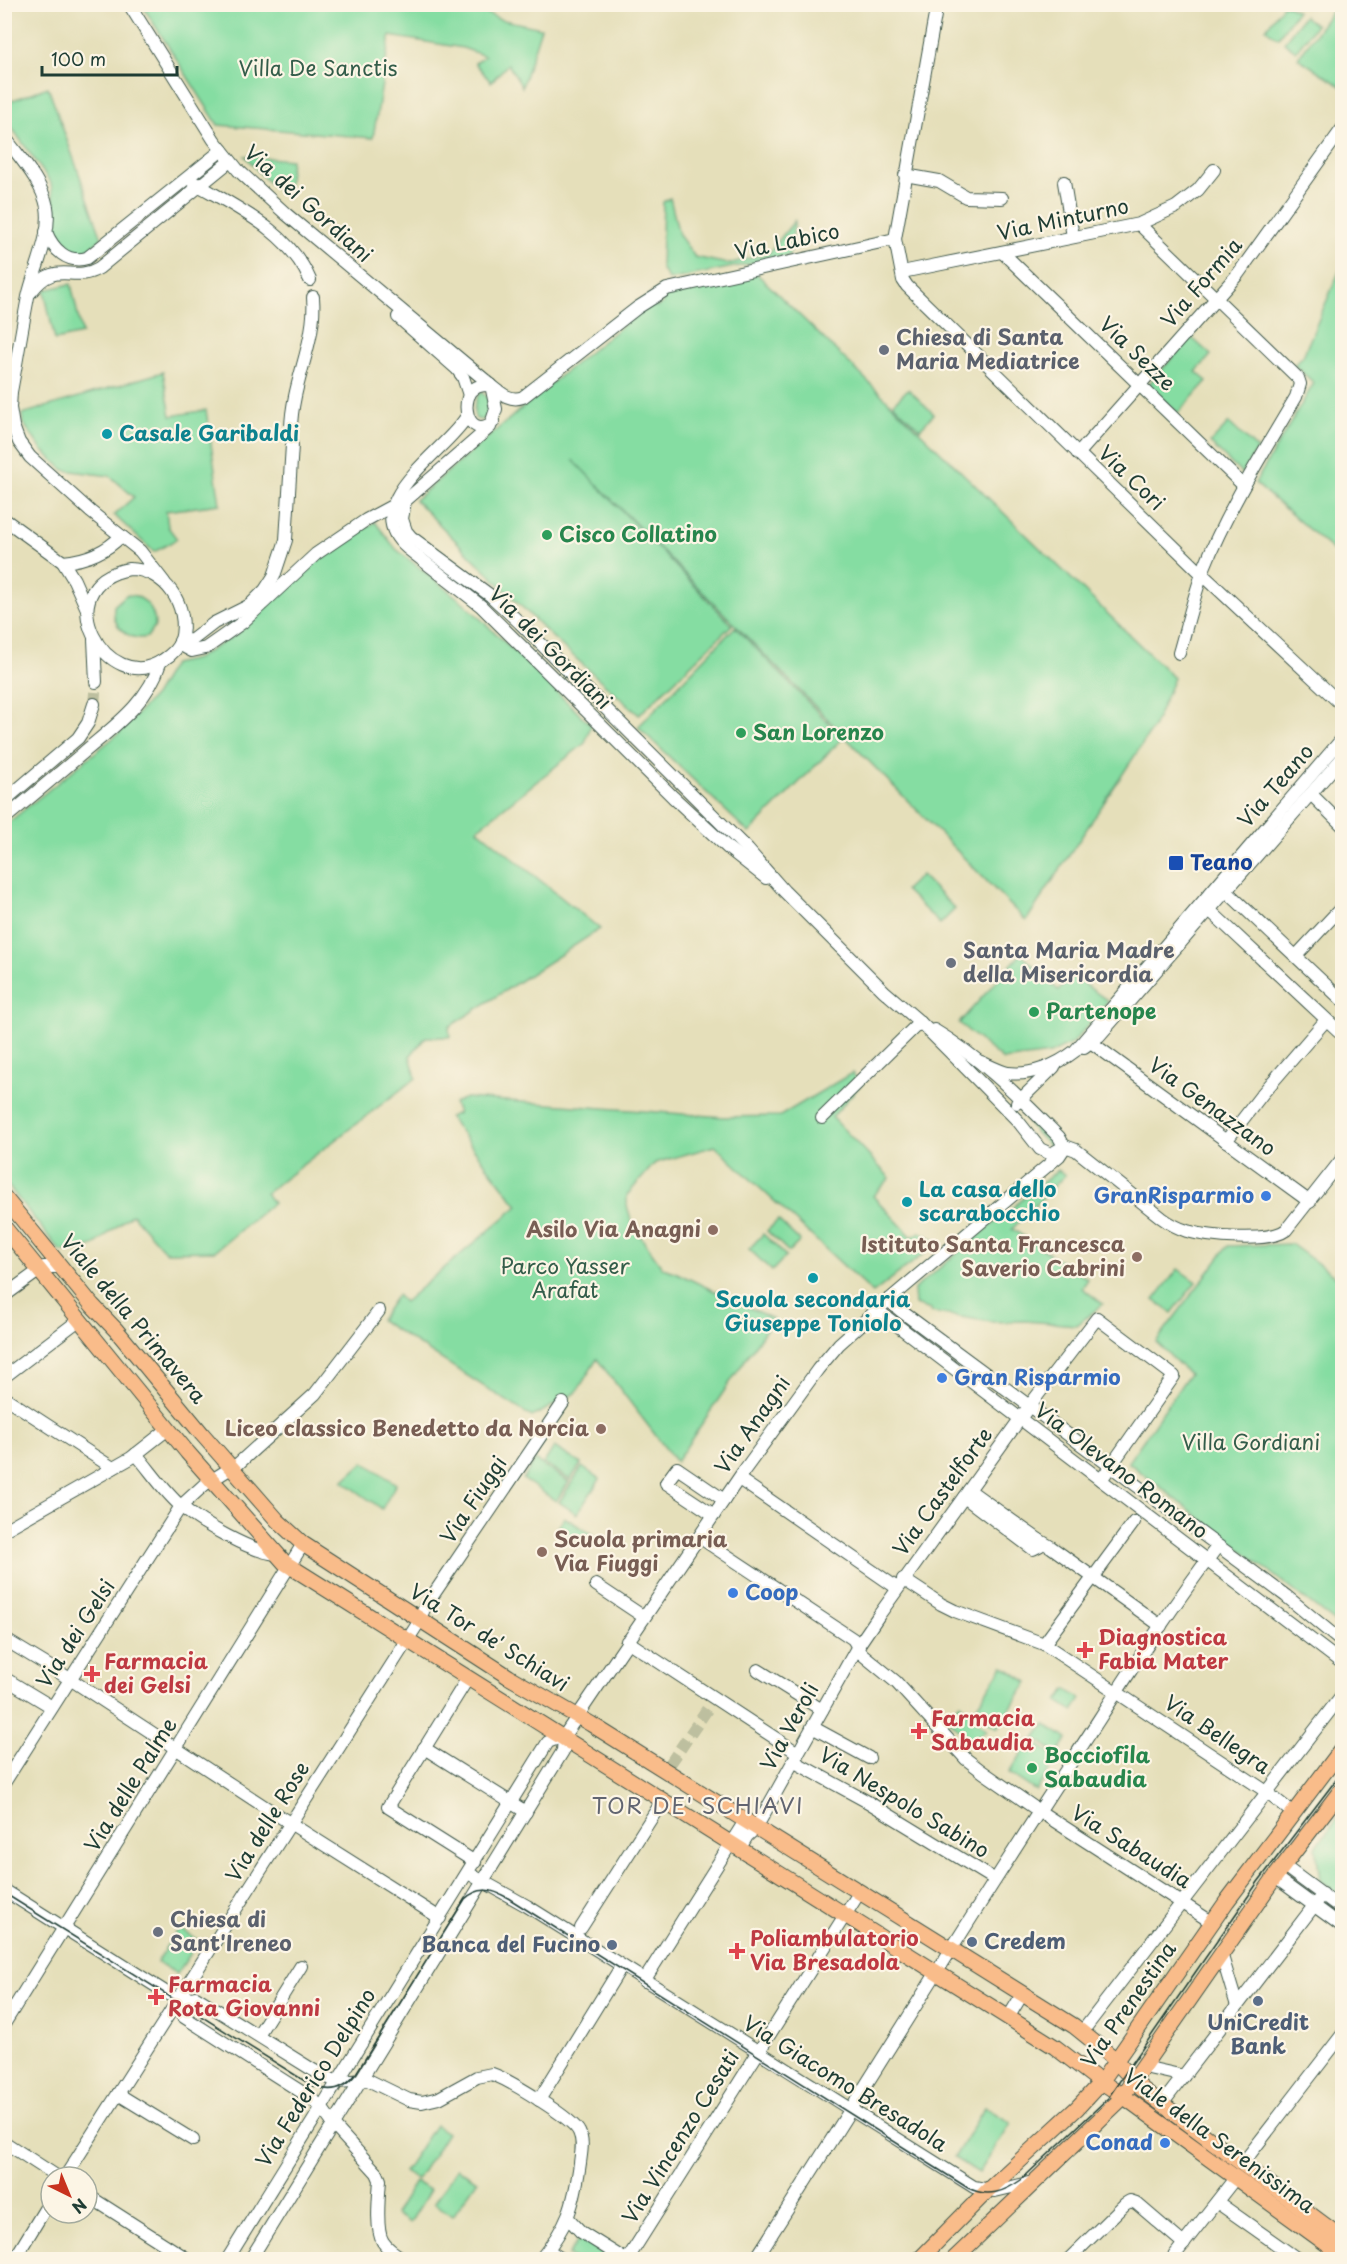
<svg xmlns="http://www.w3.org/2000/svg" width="1347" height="2264" font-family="'Playpen Sans',sans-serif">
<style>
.green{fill:#85dda2;stroke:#528d6b;stroke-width:1.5}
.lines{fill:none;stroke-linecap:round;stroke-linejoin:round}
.minor-tunnel{stroke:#bdbf9f;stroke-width:12;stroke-dasharray:12 6;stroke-linecap:butt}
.minor-casing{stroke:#3d5548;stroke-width:14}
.major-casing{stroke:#3d5548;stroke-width:17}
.minor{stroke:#fff;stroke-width:12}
.major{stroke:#f9bc8a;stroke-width:15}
.tram{stroke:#1f3d34;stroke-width:1.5}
.worship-dot{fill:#6b7280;stroke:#fcf5e5;stroke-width:2}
.culture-dot{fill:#0f9aa8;stroke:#fcf5e5;stroke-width:2}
.leisure-dot{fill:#2e9e5b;stroke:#fcf5e5;stroke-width:2}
.transit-dot{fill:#1a4fb4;stroke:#fcf5e5;stroke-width:2}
.shop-dot{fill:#3f7fe0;stroke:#fcf5e5;stroke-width:2}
.education-dot{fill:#8d6e63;stroke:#fcf5e5;stroke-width:2}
.health-dot{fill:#e0444e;stroke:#fcf5e5;stroke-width:2}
.service-dot{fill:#5c6f8a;stroke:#fcf5e5;stroke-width:2}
.labels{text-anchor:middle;stroke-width:4.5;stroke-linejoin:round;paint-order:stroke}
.park-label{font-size:21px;fill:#335d4a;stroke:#fcf5e5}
.street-label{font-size:21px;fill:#1f3d34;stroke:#fcf5e5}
.worship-label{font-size:21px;font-weight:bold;fill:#5b616d;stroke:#fcf5e5;text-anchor:start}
.culture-label{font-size:21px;font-weight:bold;fill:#0d838f;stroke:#fcf5e5;text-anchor:start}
.leisure-label{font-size:21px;font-weight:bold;fill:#27864d;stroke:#fcf5e5;text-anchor:start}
.transit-label{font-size:21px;font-weight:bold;fill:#164399;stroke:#fcf5e5;text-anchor:start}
.shop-label{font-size:21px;font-weight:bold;fill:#366cbe;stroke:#fcf5e5;text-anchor:end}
.education-label{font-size:21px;font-weight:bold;fill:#785e54;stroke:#fcf5e5;text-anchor:end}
.health-label{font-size:21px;font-weight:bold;fill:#be3a42;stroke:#fcf5e5;text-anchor:start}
.service-label{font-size:21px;font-weight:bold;fill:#4e5e75;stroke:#fcf5e5;text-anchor:start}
.neighbourhood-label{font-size:22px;letter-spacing:1.5px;fill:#616571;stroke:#fcf5e5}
</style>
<rect width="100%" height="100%" fill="#fcf5e5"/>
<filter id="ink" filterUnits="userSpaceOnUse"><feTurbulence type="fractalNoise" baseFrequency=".0167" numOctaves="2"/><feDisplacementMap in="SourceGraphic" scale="12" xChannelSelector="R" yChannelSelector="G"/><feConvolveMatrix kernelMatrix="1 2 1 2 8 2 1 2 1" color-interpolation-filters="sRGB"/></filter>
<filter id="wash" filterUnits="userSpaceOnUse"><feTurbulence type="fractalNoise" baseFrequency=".008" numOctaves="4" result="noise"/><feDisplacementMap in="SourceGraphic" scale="24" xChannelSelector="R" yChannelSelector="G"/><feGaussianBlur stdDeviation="1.35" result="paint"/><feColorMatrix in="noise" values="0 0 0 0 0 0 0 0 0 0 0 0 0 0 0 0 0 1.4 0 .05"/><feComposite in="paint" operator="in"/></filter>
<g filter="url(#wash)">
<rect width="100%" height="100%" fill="#e5dfba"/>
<g class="green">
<polygon points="142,5 470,5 499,19 541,28 522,87 508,64 491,82 475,63 485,56 463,48 390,36 373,138 218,125"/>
<polygon points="1283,5 1287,5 1297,11 1278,38 1266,29"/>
<polygon points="1336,5 1342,5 1342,87 1298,58"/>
<polygon points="1304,16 1316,25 1296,51 1284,42"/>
<polygon points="48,87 102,238 89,249 78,253 64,250 55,238 53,232 55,210 51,183 5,118 5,103"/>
<polygon points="245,156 291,160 287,198 263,177"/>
<polygon points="670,198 679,235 695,257 728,264 769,253 795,220 789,256 669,280 661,268 663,202"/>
<polygon points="1342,265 1342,558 1255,483 1314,383 1294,365 1303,356"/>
<path d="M756,273L1174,678L1153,728L1026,921L573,460L732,625L639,715L551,636L415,500C493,433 570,365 653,302L657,307L663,303L661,297L672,291Z"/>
<polygon points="71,284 82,334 55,340 44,290"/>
<polygon points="1191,337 1211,355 1196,372 1207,381 1178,413 1147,386"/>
<polygon points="163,372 171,416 206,410 220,504 166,511 168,527 177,539 154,552 114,515 134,497 110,476 64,470 42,450 23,423 22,414"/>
<polygon points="908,389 934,414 920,429 893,404"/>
<path d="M481,392L488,398L489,410L486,418L482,420L476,419C472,412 475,397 481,392Z"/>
<polygon points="1229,423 1257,449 1242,474 1210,443"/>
<polygon points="375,522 396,549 464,603 591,725 585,743 477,829 600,929 449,1027 450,1037 426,1037 410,1056 416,1078 266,1193 273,1203 215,1251 166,1252 132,1214 93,1246 82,1250 60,1251 5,1182 4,826 118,734 154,696 173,664 196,659 237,634 307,567 339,544"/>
<path d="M126,595C144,594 155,610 155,626L147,637C128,642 111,625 114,606Z"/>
<polygon points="735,627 843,738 749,833 638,727"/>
<polygon points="921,875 955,909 940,924 905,890"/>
<polygon points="1021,954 1058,990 1073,976 1108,1001 1073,1043 1050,1054 1003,1060 959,1023"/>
<polygon points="852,1073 861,1084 832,1117 890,1178 873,1196 912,1237 920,1232 939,1242 873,1293 715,1146 655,1163 627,1195 627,1206 633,1226 663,1268 677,1273 773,1319 676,1462 597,1359 576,1393 532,1417 380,1320 397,1295 404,1302 518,1206 449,1117 458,1113 454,1103 466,1098 724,1117 780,1116"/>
<path d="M1025,1108L1056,1142L1055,1145L1049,1146C1039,1135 1023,1124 1025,1108Z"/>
<polygon points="1058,1170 1065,1175 1012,1229 1088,1279 1082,1288 1103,1304 1077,1325 1025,1321 991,1322 930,1312 931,1310 915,1305 914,1289"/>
<polygon points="778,1220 800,1241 789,1252 767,1231"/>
<polygon points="763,1234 786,1256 772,1271 749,1249"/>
<polygon points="1291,1244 1342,1281 1342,1628 1128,1462 1189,1374 1156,1342 1228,1246"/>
<polygon points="1178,1269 1196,1282 1172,1313 1154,1300"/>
<polygon points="554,1447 581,1464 570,1480 544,1463"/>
<polygon points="535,1460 569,1482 556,1501 523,1479"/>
<polygon points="364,1462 396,1484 382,1509 343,1481"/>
<polygon points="582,1467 600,1479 577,1514 559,1502"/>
<polygon points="564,1517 593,1535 585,1548 556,1531"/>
<polygon points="1003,1666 1028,1682 997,1728 973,1712"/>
<polygon points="1066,1689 1081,1699 1073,1711 1058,1701"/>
<polygon points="960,1703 986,1730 972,1743 946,1717"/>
<polygon points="1045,1724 1067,1739 1058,1754 1035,1738"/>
<polygon points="1031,1740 1058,1758 1036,1791 1009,1773"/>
<polygon points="1342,1812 1342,1897 1320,1881 1316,1847"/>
<polygon points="179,1928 199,1941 177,1974 157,1962"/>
<polygon points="985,2107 1011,2123 979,2173 954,2158"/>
<polygon points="435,2125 447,2133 417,2180 404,2172"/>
<polygon points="457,2168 477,2181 453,2216 434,2203"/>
<polygon points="415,2182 430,2190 410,2223 395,2214"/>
<polygon points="580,2237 601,2252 603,2259 574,2259 568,2256"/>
</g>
</g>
<g filter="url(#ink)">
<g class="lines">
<g class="minor-tunnel">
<polyline points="94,704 96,682"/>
<polyline points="670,1764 710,1705"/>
</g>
<defs>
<g id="minor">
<path d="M129,4L214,140L238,170L286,214L491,385C501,393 510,402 523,397L637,308L667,289L895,239L937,4"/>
<path d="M4,136C19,157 42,181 47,207C52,234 34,270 28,297C22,328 17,360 11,392L10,408L13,426L19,442L30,457L91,512L140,551L164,582"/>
<polyline points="905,175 939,181 966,197 1002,198"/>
<path d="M193,182C237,208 289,231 310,280"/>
<polyline points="1064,182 1073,237"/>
<path d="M1139,224L1298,378L1300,384L1296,397C1263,453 1228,508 1204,568C1194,596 1187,625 1179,653"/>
<path d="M46,232C53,249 67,264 87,258L222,150"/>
<polyline points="895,239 903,280 907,286 1202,574 1342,705"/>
<polyline points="1002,252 1243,485"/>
<polyline points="902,272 1139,224 1176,207 1198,190 1214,170"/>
<path d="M31,292C56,258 72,284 99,268L230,161"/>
<polyline points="398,317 457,369 463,377 469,395"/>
<path d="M491,385L496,409L490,427L405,501L402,519L406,531L411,537L491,596L520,623L748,850L784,891L884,991L920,1022L961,1063L1018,1121L1040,1149L1051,1154L1065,1146L1076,1150L1162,1218C1170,1224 1178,1228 1187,1231C1209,1237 1268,1243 1286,1230L1342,1159"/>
<path d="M491,385C487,385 481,385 477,387C458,395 466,442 493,422"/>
<path d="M467,416C447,451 355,503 407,548L481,606L673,797L728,848L766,878"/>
<path d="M291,428C292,382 317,341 313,297"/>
<polyline points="1078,454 1238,274 1342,129"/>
<polyline points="4,519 63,562 74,580 87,609"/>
<path d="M63,562C85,560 106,552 121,536"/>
<path d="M129,569C165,569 190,606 181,640C178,649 171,655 163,660C107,699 44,585 129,569Z"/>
<polyline points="94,639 96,682"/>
<polyline points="180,641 192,640 214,623 250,605 265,590 274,576 286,540 292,445"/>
<polyline points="179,644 192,651 206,648 243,622 316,554 366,520 392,506"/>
<polyline points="1311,794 1342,825"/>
<polyline points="4,801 78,738 88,723 94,704"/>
<path d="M4,819C31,797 57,775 83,753C113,727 148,703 160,663"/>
<polyline points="1221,886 1342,1000"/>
<polyline points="1204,905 1342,1034"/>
<polyline points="1296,956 1342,907"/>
<path d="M934,1030C983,1059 1020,1098 1059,1137L1064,1146"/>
<polyline points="1092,1043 1310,1202"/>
<polyline points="1084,1047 1099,1036 1342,758"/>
<path d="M981,1062C990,1066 999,1071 1008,1073C1032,1076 1057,1065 1075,1051L1342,739"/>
<polyline points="1017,1103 1054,1067"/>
<polyline points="822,1118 920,1022"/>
<polyline points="1226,1141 1263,1093 1326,1020"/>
<polyline points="4,1296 44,1267 62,1267"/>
<polyline points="888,1300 901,1311 1286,1596 1342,1642"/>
<polyline points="877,1310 1342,1663"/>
<polyline points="4,1377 79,1320"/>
<polyline points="4,1397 113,1468"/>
<path d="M136,1454C150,1470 165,1493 182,1507C201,1523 251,1552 276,1554"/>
<polyline points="739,1479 897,1588"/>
<polyline points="964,1497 1033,1549 1039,1546 1039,1540 969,1490"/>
<polyline points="714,1515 666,1483 677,1468 724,1500"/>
<polyline points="4,1530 131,1458 168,1429"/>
<polyline points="699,1537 853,1639 862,1654 896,1682 966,1759 983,1772 1039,1811 1213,1923"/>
<polyline points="1039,1540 1051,1547 1161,1626"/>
<polyline points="903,1579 941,1604 955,1611 1044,1644 1261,1788 1293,1813"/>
<polyline points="596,1585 644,1617"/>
<polyline points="4,1639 70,1679 282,1818 440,1918"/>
<polyline points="627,1641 798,1753"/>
<polyline points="1044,1644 1134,1522"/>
<polyline points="758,1670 822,1710"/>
<polyline points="4,1678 52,1707"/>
<polyline points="468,1678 388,1807 475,1862"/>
<polyline points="812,1727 869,1758"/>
<polyline points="564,1736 743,1472 818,1369 839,1344 877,1310 1059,1156 1063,1150"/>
<polyline points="424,1748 526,1812"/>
<polyline points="793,1761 868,1802 994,1879"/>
<polyline points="4,1783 181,1506 204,1485 239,1463 315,1394 379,1311"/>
<polyline points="740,1848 747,1836 756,1828 858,1646 879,1615 1030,1405 1097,1318 1174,1376 1101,1480"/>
<polyline points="1284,1866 1342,1909"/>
<polyline points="468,1873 527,1906 974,2187 995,2191 1033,2182"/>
<polyline points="1275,1877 1342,1926"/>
<polyline points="4,1890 178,2000"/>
<polyline points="581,1928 663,1800"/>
<polyline points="1221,1953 1237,2006"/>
<polyline points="644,1981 745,1821"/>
<path d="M178,2000L196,1997L313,2070L337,2082L368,2080L409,2100L422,2102L439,2098L477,2077L492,2074C507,2079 573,2118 579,2132C584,2142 581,2153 580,2163C574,2206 568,2225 540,2260"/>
<path d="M178,2000L184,2017L311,2098L321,2107L336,2128L377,2173L380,2180C379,2195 375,2230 383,2242C388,2250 397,2255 405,2260"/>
<polyline points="1008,2018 1023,1993"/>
<polyline points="4,2024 303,1544"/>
<polyline points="1082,2032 1342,1695"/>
<polyline points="258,2035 301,1966"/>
<polyline points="1144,2067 1184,2076"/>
<polyline points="118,2094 193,2140"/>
<polyline points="539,2100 621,1967"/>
<polyline points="1162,2104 1323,1894"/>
<polyline points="4,2142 58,2177"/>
<polyline points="1243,2163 1342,2035"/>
<polyline points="65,2177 417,1625 425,1607 563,1403"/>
<polyline points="87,2195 189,2260"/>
<polyline points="1217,2202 1299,2260"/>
<polyline points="568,2218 581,2232 626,2260"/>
<polyline points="548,2250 563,2260"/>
<polyline points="14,2260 51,2199"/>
<polyline points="227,2260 548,1742 564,1736"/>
<polyline points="250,2260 563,1751 564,1736"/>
<polyline points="627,2260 859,1893"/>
<path d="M755,2260C862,2094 964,1925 1072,1761C1119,1689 1165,1615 1217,1547"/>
<polyline points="1068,2260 1125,2204 1130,2201 1136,2203 1184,2244"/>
<polyline points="1171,2260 1236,2177"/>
</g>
<g id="major">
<polyline points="4,1197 92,1305 116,1330 202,1434 278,1521 303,1544 509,1677 591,1724 1074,2026 1110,2055 1142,2089 1342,2238"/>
<polyline points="4,1227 187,1452 285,1563 1055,2047 1094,2077 1123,2096 1342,2255"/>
<polyline points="919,2260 987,2191 1077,2108 1101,2082 1227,1901 1342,1749"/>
<polyline points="953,2260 1119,2101 1275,1877 1342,1789"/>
</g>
</defs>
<use href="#minor" class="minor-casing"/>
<use href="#major" class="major-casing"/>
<use href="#minor" class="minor"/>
<use href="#major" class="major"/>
<path class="tram" d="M4,1893L308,2083C326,2093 342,2092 355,2075L465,1899C479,1886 492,1889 508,1898L968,2188C988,2198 1004,2192 1021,2180L1108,2098L1258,1882L1342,1772"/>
</g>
</g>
<g class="worship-dot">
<circle cx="884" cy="350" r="6"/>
<circle cx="951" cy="963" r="6"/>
<circle cx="158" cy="1932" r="6"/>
</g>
<g class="culture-dot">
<circle cx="107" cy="434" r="6"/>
<circle cx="907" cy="1202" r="6"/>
<circle cx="813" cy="1278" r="6"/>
</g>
<g class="leisure-dot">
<circle cx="547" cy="535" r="6"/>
<circle cx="741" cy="733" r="6"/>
<circle cx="1034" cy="1012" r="6"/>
<circle cx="1032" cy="1768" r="6"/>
</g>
<rect class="transit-dot" x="1168" y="855" width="16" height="16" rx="3"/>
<g class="shop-dot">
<circle cx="1266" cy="1196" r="6"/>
<circle cx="942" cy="1378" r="6"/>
<circle cx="733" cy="1593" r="6"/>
<circle cx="1165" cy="2143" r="6"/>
</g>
<g class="education-dot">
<circle cx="713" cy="1230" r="6"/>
<circle cx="1137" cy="1257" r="6"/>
<circle cx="601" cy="1429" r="6"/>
<circle cx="542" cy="1552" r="6"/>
</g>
<g class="health-dot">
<path d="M1082 1641h6v6h6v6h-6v6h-6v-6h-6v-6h6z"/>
<path d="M89 1665h6v6h6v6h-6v6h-6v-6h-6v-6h6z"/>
<path d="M916 1722h6v6h6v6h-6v6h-6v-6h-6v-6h6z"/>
<path d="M734 1942h6v6h6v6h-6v6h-6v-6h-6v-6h6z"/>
<path d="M153 1988h6v6h6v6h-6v6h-6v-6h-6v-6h6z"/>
</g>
<g class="service-dot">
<circle cx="972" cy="1942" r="6"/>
<circle cx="612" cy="1945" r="6"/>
<circle cx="1258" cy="2001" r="6"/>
</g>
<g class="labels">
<g class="park-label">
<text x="318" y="76">Villa De Sanctis</text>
<text x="565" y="1274">Parco Yasser<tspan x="565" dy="24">Arafat</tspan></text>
<text x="1251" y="1450">Villa Gordiani</text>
</g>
<g class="street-label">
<text transform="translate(308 204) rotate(42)" y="7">Via dei Gordiani</text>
<text transform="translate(1063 220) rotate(-12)" y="7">Via Minturno</text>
<text transform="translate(787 242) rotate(-12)" y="7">Via Labico</text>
<text transform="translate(1202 283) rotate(-49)" y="7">Via Formia</text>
<text transform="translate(1137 354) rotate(44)" y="7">Via Sezze</text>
<text transform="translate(1131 478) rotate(44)" y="7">Via Cori</text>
<text transform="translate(550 648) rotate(45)" y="7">Via dei Gordiani</text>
<text transform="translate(1276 786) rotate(-49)" y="7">Via Teano</text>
<text transform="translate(1212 1107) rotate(36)" y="7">Via Genazzano</text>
<text transform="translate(133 1319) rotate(50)" y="7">Viale della Primavera</text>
<text transform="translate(753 1425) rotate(-55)" y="7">Via Anagni</text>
<text transform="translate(1121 1471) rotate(37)" y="7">Via Olevano Romano</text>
<text transform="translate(943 1492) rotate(-54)" y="7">Via Castelforte</text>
<text transform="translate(474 1500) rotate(-56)" y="7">Via Fiuggi</text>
<text transform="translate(76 1634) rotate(-57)" y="7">Via dei Gelsi</text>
<text transform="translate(489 1638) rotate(32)" y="7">Via Tor de' Schiavi</text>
<text transform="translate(790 1727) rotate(-61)" y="7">Via Veroli</text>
<text transform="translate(1217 1735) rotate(34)" y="7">Via Bellegra</text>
<text transform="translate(131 1785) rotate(-58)" y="7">Via delle Palme</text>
<text transform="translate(904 1803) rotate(31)" y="7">Via Nespolo Sabino</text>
<text transform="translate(268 1822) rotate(-58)" y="7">Via delle Rose</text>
<text transform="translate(1131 1847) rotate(32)" y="7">Via Sabaudia</text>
<text transform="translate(1129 2005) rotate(-55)" y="7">Via Prenestina</text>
<text transform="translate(316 2078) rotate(-58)" y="7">Via Federico Delpino</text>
<text transform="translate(845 2084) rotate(32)" y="7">Via Giacomo Bresadola</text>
<text transform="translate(681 2137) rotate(-58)" y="7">Via Vincenzo Cesati</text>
<text transform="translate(1219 2141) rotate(36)" y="7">Viale della Serenissima</text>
</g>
<g class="worship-label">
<text x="896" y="345">Chiesa di Santa<tspan x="896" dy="24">Maria Mediatrice</tspan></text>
<text x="963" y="958">Santa Maria Madre<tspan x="963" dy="24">della Misericordia</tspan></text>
<text x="170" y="1927">Chiesa di<tspan x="170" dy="24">Sant'Ireneo</tspan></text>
</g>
<g class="culture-label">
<text x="119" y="441">Casale Garibaldi</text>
<text x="919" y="1197">La casa dello<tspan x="919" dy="24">scarabocchio</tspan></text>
<text x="813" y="1307" text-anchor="middle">Scuola secondaria<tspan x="813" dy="24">Giuseppe Toniolo</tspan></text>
</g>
<g class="leisure-label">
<text x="559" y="542">Cisco Collatino</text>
<text x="753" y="740">San Lorenzo</text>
<text x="1046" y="1019">Partenope</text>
<text x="1044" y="1763">Bocciofila<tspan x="1044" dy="24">Sabaudia</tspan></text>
</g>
<g class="transit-label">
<text x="1190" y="870">Teano</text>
</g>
<g class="shop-label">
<text x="1254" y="1203">GranRisparmio</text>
<text x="954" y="1385" text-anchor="start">Gran Risparmio</text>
<text x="745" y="1600" text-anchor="start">Coop</text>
<text x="1153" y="2150">Conad</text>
</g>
<g class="education-label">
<text x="701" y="1237">Asilo Via Anagni</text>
<text x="1125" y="1252">Istituto Santa Francesca<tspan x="1125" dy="24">Saverio Cabrini</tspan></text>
<text x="589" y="1436">Liceo classico Benedetto da Norcia</text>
<text x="554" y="1547" text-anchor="start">Scuola primaria<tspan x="554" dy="24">Via Fiuggi</tspan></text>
</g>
<g class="health-label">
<text x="1098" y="1645">Diagnostica<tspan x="1098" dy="24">Fabia Mater</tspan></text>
<text x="104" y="1669">Farmacia<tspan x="104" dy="24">dei Gelsi</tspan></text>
<text x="931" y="1726">Farmacia<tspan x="931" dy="24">Sabaudia</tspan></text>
<text x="750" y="1946">Poliambulatorio<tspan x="750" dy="24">Via Bresadola</tspan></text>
<text x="168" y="1992">Farmacia<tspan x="168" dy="24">Rota Giovanni</tspan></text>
</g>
<g class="service-label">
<text x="984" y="1949">Credem</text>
<text x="600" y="1952" text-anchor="end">Banca del Fucino</text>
<text x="1258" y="2030" text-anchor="middle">UniCredit<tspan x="1258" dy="24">Bank</tspan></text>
</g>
<g class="neighbourhood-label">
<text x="698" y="1814">TOR DE' SCHIAVI</text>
</g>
</g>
<rect width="1347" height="2264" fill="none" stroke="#fcf5e5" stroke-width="24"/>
<g transform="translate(69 2195) rotate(137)"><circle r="28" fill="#fcf5e5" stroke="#a4ab9e" stroke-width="1.5"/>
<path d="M0-4.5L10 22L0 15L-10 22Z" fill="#c8321e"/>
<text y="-9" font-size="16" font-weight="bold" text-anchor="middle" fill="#1f3d34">N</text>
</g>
<path d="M42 66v9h135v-9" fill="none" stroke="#1f3d34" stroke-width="3"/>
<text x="51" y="66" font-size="18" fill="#1f3d34" stroke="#fcf5e5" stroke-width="4.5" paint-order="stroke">100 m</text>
</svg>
